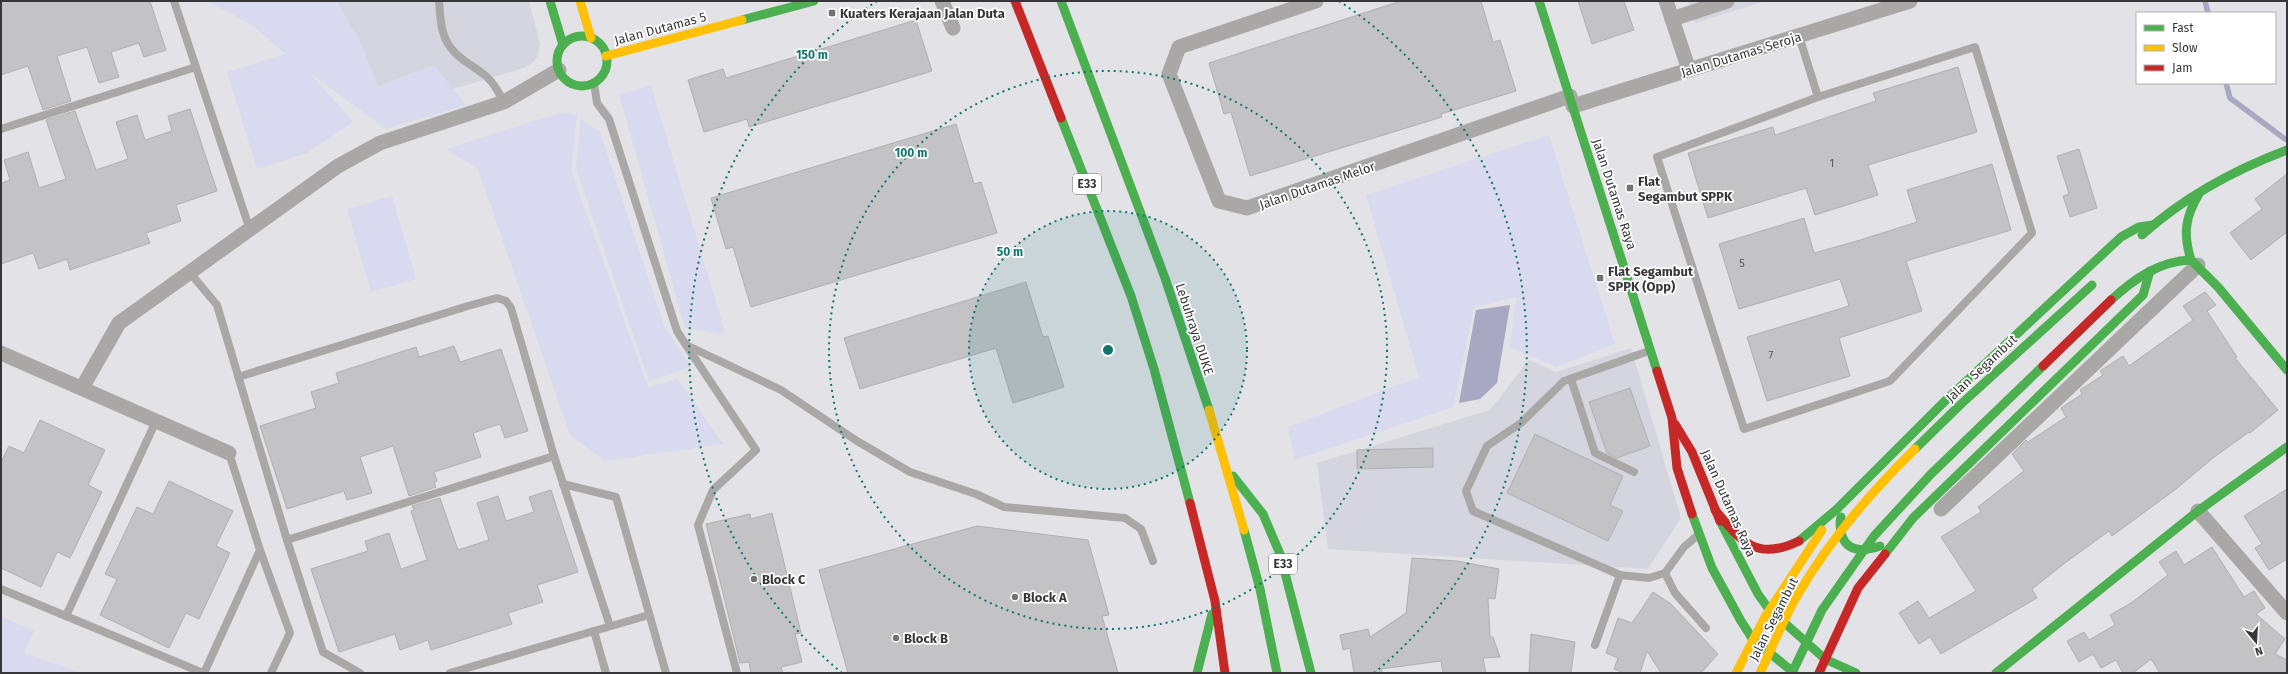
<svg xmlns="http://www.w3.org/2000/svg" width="2288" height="674" font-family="'Fira Sans',sans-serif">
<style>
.built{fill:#d5d5df}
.green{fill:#d9d9ef}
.water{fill:#a8a8c3}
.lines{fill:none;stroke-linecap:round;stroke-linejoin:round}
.stream{stroke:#a8a8c3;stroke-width:5.5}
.building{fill:#c3c3c6;stroke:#b0b0b4}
.lane{stroke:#aaa8a6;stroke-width:8}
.street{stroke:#aaa8a6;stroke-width:15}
.fast{stroke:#4caf50;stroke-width:9}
.slow{stroke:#ffc107;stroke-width:9}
.jam{stroke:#c62828;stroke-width:9}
.fast-bridge{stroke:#4caf50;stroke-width:9}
.slow-bridge{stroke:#ffc107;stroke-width:9}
.jam-bridge{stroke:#c62828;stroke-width:9}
.ring{fill:none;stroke:#0f766e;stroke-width:2;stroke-dasharray:2 4}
.poi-dot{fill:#737377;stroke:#fff;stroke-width:1.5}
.labels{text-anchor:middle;stroke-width:3.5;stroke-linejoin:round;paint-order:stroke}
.number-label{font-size:11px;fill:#5a5a5d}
.shield{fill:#fff;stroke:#737375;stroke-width:1}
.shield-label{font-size:12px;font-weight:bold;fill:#37373a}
.poi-label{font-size:13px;font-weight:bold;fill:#37373a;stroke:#fff;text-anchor:start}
.street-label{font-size:13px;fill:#37373a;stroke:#fff}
.centre{fill:#0f766e;stroke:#fff;stroke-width:2}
.ring-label{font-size:12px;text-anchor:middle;font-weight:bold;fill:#0f766e;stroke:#fff;stroke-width:3.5;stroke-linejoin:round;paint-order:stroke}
</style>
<rect width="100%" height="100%" fill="#e3e3e7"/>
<g class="built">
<polygon points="233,1 529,1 540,44 538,56 531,64 521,69 399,105 363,108 329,87"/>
<polygon points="1688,1 1766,1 1695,23"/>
<polygon points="1631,348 1681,518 1648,569 1328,549 1317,463 1490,410 1529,360 1556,372"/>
</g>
<g class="green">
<polygon points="207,1 337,1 362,45 378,86 434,65 466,105 386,129 310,73 353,122 307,153 257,169 227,72 286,54 252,25"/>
<polygon points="651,86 726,335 685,328 619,94"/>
<polygon points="562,112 577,115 571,170 648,387 678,379 723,444 605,461 570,435 478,169 446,149"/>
<polygon points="581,119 600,132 664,326 691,367 649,381 576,168"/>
<polygon points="1549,135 1615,344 1556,367 1510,347 1516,297 1474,307 1453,407 1295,460 1288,427 1419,377 1366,195"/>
<polygon points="392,196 416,279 371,292 347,209"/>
<polygon points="1,616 34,631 24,653 82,673 1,673"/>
</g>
<polygon class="water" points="1510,305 1497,383 1480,399 1459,403 1476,310"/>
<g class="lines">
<g class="stream">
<polyline points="2205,1 2208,13"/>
<polyline points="2226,83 2230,98 2285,139"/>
</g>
</g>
<g class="building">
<polygon points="1,1 150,1 166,50 144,57 139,43 111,52 119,77 99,83 87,47 57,56 71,101 43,110 28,66 1,75"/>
<polygon points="1401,1 1481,1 1493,42 1500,40 1516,91 1441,114 1442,117 1250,176 1231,112 1224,114 1209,63"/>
<polygon points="1578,1 1624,1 1634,30 1592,44"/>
<polygon points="916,20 932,71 749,127 747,119 704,132 688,80 723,69 726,78"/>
<polygon points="1958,67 1977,132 1868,165 1878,195 1815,215 1806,188 1708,218 1688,153 1773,127 1775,135 1876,101 1873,93"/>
<polygon points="190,109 217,191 176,205 181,221 146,233 150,243 70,270 67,259 39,269 33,253 1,264 1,183 10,180 4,160 28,152 39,188 66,179 46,120 75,111 96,170 128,159 116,122 137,115 145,140 172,131 168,116"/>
<polygon points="956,124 974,184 981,182 997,233 751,307 733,247 726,249 711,198"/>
<polygon points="2079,149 2097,208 2070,217 2063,196 2069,194 2057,156"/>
<polygon points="1992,164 2011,230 1906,261 1922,311 1839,338 1850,376 1767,401 1747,337 1849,306 1840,279 1739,309 1719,244 1804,218 1814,253 1857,241 1917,222 1907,190"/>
<polygon points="2287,174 2287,232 2251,260 2230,233 2262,209 2255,199"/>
<polygon points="1026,282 1043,337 1048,336 1064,387 1013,403 996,348 860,389 844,338"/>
<polygon points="2205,292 2216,305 2207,311 2237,357 2235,358 2278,410 2250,433 2249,432 2213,458 2176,489 2112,536 2109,531 2065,563 2032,589 2037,598 1941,654 1930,637 1919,644 1899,613 1918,601 1929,618 1976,591 1941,537 1981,512 1978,507 2024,471 2012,454 2026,440 2028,442 2066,417 2061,408 2082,394 2080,390 2103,375 2100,371 2123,356 2129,366 2193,320 2183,306"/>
<polygon points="454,346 460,362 501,349 528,431 505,438 500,424 473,433 481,457 434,472 437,481 434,482 436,487 409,496 393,446 360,457 372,493 347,500 344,491 287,509 260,426 316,408 311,392 339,383 336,373 416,347 419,357"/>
<polygon points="1630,388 1650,446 1617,458 1607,453 1589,402"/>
<polygon points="40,420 105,450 88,485 102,492 70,558 57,552 41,587 1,568 1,462 9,446 24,453"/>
<polygon points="1535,434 1623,476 1610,505 1623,511 1608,541 1507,493"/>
<polygon points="1433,448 1433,467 1357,469 1357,450"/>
<polygon points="169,481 233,511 216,546 230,553 199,619 186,613 169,648 100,615 117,579 105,574 137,507 153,514"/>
<polygon points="2287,489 2287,559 2269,570 2255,548 2262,544 2244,516"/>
<polygon points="551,490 578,572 537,585 543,602 508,613 512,624 431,650 428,640 400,650 395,634 339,652 311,569 368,551 365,541 389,533 401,569 427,560 411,511 414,510 412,506 440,498 458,550 489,540 477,503 498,496 506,521 534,512 529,497"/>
<polygon points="772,513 801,633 795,634 802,662 781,667 783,673 751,673 749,662 740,663 706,524 750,514 751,519"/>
<polygon points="977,526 1088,540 1109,615 1102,616 1118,673 848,673 819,570"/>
<polygon points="2212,547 2244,597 2254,591 2265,608 2256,614 2285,639 2275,654 2287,660 2287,673 2160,673 2151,659 2133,673 2123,673 2116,660 2101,668 2093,654 2079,662 2067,641 2084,632 2089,640 2115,625 2110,615 2131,603 2168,575 2159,562 2176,551 2184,565"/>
<polygon points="1412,558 1457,561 1499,569 1495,599 1488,598 1490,637 1493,637 1500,657 1483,658 1486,673 1443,673 1441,661 1381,669 1382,673 1354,673 1350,648 1343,650 1340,635 1368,629 1370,637 1406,613"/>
<polygon points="1653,592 1671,604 1718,654 1701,673 1661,673 1647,651 1640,673 1624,673 1614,669 1618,658 1606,653 1618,618 1632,623"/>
<polygon points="1531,634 1575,642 1571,673 1529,673"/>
</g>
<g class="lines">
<g class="lane">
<polyline points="174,1 250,230"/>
<path d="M439,1C440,11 440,22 443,32C449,54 466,61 482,73C492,80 498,91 504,102"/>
<polyline points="1799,36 1818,97"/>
<polygon points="1975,47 2032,233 1890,381 1744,429 1657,157 1818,97"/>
<polyline points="594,83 597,103 609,119 677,331 686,345 781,390 857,441 910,472 976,494 1004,507 1125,518 1141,529 1153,561"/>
<polyline points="1,129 196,67"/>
<polyline points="190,273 217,305 287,540 323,652 360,673"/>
<polyline points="686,345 756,450 713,490 698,525 737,673"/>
<polyline points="1649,351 1564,381 1521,423 1487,446 1466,491 1473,511 1620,575 1649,578 1665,573 1684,547 1698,535"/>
<polyline points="238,377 468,306 497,298 506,301 511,308 554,456 610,626"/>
<polyline points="1571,379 1595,453 1634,472"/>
<polyline points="563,484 616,497 666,673"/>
<polyline points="287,540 554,456"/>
<polyline points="260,550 290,633 271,673"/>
<polyline points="1665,573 1675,593 1706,628"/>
<polyline points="1,589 203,673"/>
<polyline points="66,616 156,421"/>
<polyline points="594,631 606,673"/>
<polyline points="1595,645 1620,575"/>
<polyline points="204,673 260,550 229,453"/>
<polyline points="450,673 649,615"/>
</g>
<g class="street">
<polyline points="942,1 953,28"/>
<polyline points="1316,1 1179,47 1169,74 1219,201 1247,208 1570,96"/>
<polyline points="1666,1 1689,70"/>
<polyline points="1672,19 1727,1"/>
<polyline points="1573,106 1910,1"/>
<polyline points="1,353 229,453"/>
<polyline points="82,388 119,323 338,166 380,143 504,102 559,70"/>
<polyline points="1941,509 2198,265"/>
<polyline points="2198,511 2287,613"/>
</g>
<g class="fast">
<polyline points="550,1 563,45"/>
<polyline points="1061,1 1165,278 1209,410"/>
<polyline points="1539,1 1657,371"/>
<polyline points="742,20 814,1"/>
<circle cx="582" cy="61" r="25"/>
<polyline points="1061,118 1131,296 1154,369 1190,503"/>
<path d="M2142,235C2184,197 2234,170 2287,150"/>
<path d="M2191,260C2183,234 2185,217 2199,194"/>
<path d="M2111,300C2134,279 2159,261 2191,260L2218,287L2287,370"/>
<polyline points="1233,476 1263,514 1280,554 1311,673"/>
<polyline points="1692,514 1712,568 1741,621 1752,638 1794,673"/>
<path d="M1841,517C1839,523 1840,529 1842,536C1848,553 1866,551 1880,546"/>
<polyline points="1720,521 1758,594 1768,608 1825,659 1856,673"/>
<polyline points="1244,530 1260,589 1277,673"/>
<polyline points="1799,541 1837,509 1946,400 2121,237 2139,227 2153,225"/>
<polyline points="1885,554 1913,518 2143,295 2150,271"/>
<polyline points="1197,673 1212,614"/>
<polyline points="1996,673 2198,511 2287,447"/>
</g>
<g class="slow">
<polyline points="580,1 591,38"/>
<polyline points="606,56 742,20"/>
<polyline points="1209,410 1244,530"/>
<polyline points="1736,673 1765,617 1822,530"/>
</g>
<g class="jam">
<polyline points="1015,1 1061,118"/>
<polyline points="1657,371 1672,418 1677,468 1692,514"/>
<polyline points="1675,424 1692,452 1720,521"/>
<polyline points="1190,503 1215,601 1225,673"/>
<path d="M1715,510C1741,541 1756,562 1799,541"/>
<polyline points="1819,673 1858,588 1885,554"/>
</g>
<g class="fast-bridge">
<polyline points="1915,449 1960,405 2092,285"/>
<polyline points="1792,673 1822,610 1874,536 1931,474 2043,366"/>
</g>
<path class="slow-bridge" d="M1760,673C1772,648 1783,620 1797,596C1828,542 1871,492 1915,449"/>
<polyline class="jam-bridge" points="2043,366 2111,300"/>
</g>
<circle cx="1108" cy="350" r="139" fill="#0f766e" fill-opacity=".12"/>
<g class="ring">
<circle cx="1108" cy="350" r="139"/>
<circle cx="1108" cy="350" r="279"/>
<path d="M842 673A418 418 0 0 1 877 1M1339 1A418 418 0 0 1 1374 673"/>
</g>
<g class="poi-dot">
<rect x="828" y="9" width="8" height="8" rx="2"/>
<rect x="1626" y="184" width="8" height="8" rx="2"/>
<rect x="1596" y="274" width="8" height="8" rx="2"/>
<circle cx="754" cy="579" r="4"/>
<circle cx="1015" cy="597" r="4"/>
<circle cx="896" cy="638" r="4"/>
</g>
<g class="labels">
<g class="number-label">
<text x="1832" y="167">1</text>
<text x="1742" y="267">5</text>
<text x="1771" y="359">7</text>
</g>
<g class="shield">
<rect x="1073" y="174" width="28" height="20" rx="3"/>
<rect x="1269" y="554" width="28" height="20" rx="3"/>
</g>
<g class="shield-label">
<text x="1087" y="188">E33</text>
<text x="1283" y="568">E33</text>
</g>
<g class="poi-label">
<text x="840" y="18">Kuaters Kerajaan Jalan Duta</text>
<text x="1638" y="186">Flat<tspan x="1638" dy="15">Segambut SPPK</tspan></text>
<text x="1608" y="276">Flat Segambut<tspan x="1608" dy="15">SPPK (Opp)</tspan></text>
<text x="762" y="584">Block C</text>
<text x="1023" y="602">Block A</text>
<text x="904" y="643">Block B</text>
</g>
<g class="street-label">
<text transform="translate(660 28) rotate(-15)" y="5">Jalan Dutamas 5</text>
<text transform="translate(1741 54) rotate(-17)" y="5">Jalan Dutamas Seroja</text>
<text transform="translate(1317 185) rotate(-19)" y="5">Jalan Dutamas Melor</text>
<text transform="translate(1615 194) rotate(72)" y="5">Jalan Dutamas Raya</text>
<text transform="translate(1195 329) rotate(72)" y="5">Lebuhraya DUKE</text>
<text transform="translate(1981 368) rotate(-43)" y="5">Jalan Segambut</text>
<text transform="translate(1729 503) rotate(66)" y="5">Jalan Dutamas Raya</text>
<text transform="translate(1773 619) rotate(-63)" y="5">Jalan Segambut</text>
</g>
</g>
<circle cx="1108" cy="350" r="6" class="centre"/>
<g class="ring-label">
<text x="812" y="59">150 m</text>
<text x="911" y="157">100 m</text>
<text x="1010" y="256">50 m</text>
</g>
<rect width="2288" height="674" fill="none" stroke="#37373a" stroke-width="4"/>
<rect x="2136" y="12" width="140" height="72" fill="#ffffff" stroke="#afafb0"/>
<rect x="2144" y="25" width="20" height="6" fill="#4caf50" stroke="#afafb0"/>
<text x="2172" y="32" font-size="12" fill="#37373a">Fast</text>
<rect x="2144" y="45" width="20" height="6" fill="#ffc107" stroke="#afafb0"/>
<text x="2172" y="52" font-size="12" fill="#37373a">Slow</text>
<rect x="2144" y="65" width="20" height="6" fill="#c62828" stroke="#afafb0"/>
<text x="2172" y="72" font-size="12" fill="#37373a">Jam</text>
<g transform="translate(2256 642) rotate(162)" stroke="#ffffff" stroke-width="3" paint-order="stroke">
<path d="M0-3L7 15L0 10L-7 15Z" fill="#37373a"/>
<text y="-6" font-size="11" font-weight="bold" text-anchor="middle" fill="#37373a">N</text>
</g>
</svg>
